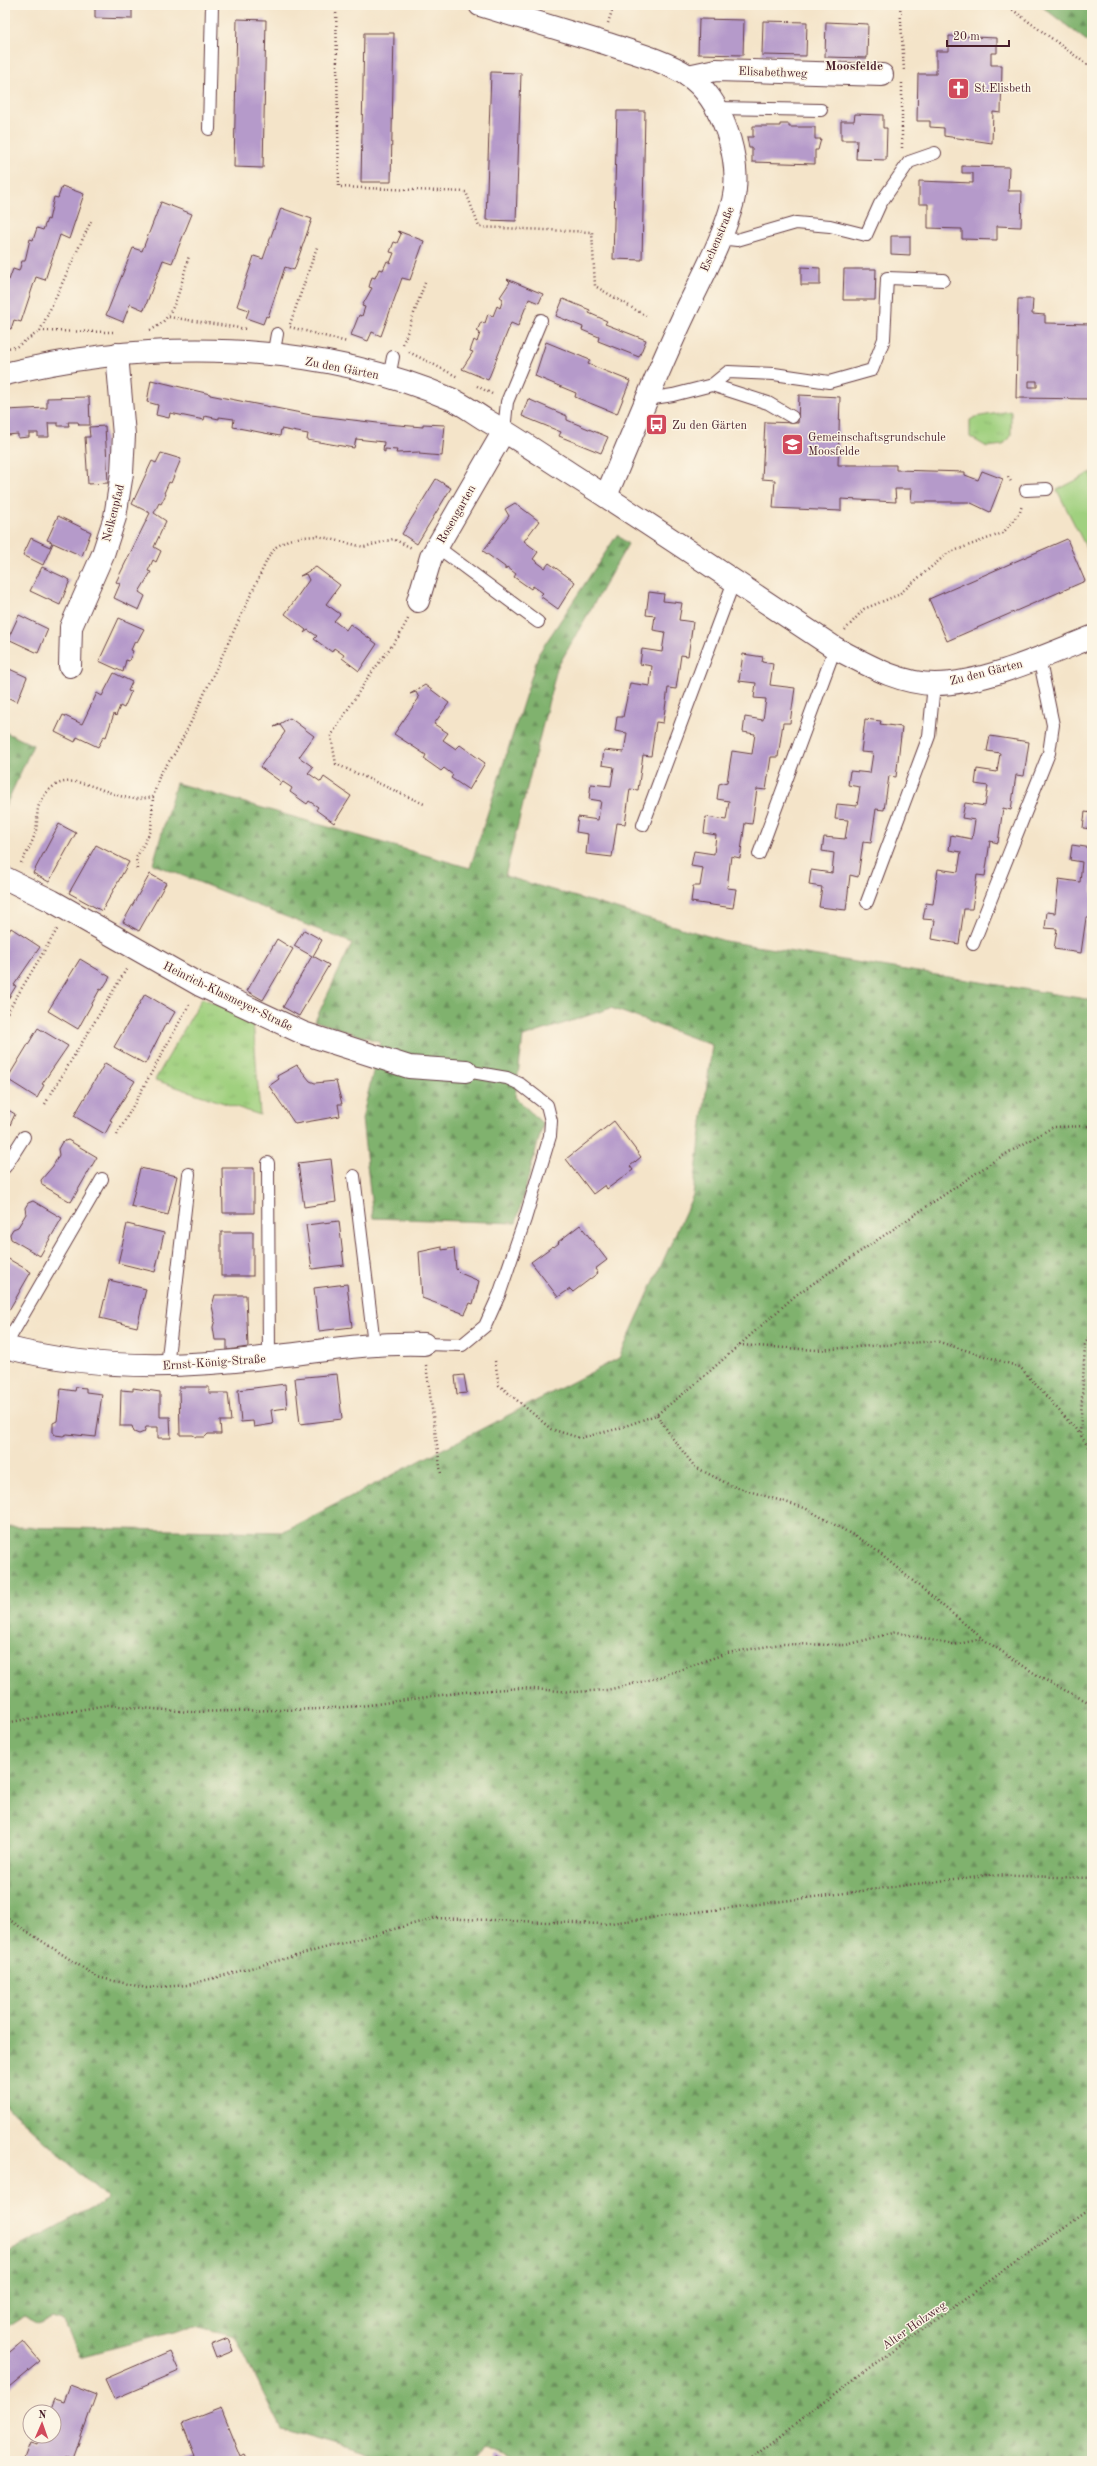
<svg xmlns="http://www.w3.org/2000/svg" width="1097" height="2466" font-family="'Old Standard TT',serif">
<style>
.forest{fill:url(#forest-firs);stroke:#65684c}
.park{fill:url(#park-tufts);stroke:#757855}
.pitch{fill:#a0d07f;stroke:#757855}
.building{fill:#b59aca;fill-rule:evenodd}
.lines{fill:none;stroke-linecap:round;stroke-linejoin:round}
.lane-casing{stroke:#643d43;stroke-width:14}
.street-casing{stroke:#643d43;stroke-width:24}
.path{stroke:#643d43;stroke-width:2.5;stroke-dasharray:1 3;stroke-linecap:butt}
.lane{stroke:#fff;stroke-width:12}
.street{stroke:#fff;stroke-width:22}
.labels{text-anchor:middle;stroke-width:3;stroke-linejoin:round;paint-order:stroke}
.street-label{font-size:12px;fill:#4a1f2b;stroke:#fcf5e5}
.poi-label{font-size:12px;fill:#4a1f2b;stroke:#fcf5e5;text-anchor:start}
.neighbourhood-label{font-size:13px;font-weight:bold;fill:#4a1f2b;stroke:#fcf5e5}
</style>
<defs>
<pattern id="forest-firs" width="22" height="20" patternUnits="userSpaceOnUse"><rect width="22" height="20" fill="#80b26e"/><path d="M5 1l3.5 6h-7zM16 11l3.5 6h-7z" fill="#6b905b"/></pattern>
<pattern id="park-tufts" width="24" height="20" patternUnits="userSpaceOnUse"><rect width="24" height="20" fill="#a0d07f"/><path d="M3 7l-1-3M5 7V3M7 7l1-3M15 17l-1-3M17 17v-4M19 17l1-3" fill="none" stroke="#8bb26e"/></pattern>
</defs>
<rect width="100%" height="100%" fill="#fcf5e5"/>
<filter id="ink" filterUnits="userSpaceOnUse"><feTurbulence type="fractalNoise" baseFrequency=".025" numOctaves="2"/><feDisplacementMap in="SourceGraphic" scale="8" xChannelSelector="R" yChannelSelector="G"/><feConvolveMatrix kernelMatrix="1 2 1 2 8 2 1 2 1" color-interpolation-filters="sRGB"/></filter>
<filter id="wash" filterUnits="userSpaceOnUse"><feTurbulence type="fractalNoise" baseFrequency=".012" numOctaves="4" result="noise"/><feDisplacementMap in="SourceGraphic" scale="16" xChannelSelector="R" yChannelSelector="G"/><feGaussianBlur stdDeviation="0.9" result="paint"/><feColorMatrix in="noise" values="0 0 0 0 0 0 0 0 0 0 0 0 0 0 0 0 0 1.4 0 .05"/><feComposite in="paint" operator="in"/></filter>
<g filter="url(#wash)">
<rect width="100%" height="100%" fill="#f4e4c9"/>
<g class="forest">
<polygon points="1040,5 1092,5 1092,45"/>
<polygon points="617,535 628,544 557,668 505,876 725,941 1092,1000 1092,2461 512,2461 486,2448 477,2461 391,2461 281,2429 235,2336 195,2326 80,2357 64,2322 51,2318 39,2324 24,2316 5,2328 5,2254 108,2199 5,2105 5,1529 11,1527 282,1532 619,1358 693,1195 712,1045 611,1008 523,1037 515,1097 543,1124 516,1223 373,1218 362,1119 380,1042 315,1021 352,943 153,864 176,783 470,868 539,653"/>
<polygon points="5,732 33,745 5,807"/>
</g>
<g class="park">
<polygon points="1011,411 1011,435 1003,445 987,447 970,437 970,420 975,417"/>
<polygon points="202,998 253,1020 260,1115 155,1080"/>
</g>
<polygon class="pitch" points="1092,472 1092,559 1057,490"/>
<g id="blocks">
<g class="building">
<polygon points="95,5 132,5 132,19 95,18"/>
<polygon points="237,19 266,20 263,168 234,167"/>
<polygon points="699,19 744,20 743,55 698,54"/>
<polygon points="763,21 807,22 806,56 762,55"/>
<polygon points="826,22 868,24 867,58 825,57"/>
<polygon points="364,33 394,33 391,182 361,182"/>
<polygon points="949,36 997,38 997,53 991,53 991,65 1002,65 1001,113 993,112 992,143 944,136 944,128 930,127 930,121 917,121 918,74 936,74 936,51 949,51"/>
<polygon points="491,72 521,73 516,221 486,220"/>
<polygon points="617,111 645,111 642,260 613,259"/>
<polygon points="855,114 883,115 883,128 887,128 886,160 856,159 857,140 841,140 841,121 854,121"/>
<polygon points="780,124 789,124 789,127 815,127 815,139 821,139 818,150 815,150 815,164 752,162 752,148 749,148 747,137 753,137 753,126 780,126"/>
<polygon points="962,166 1009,167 1008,191 1022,191 1021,227 997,226 997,240 962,239 962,229 928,228 928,204 919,204 919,181 973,183 973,173 962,173"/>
<polygon points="62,186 84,194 69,239 60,235 45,280 36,277 21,322 14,320 11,329 5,327 6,279 9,280 13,269 19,271 22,261 25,261 30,239 33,240 37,228 43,230 47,219 49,220 54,197 58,198"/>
<polygon points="161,202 192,214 172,263 163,260 144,310 130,304 123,322 106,315 133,248 142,251"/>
<polygon points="281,208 312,219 294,270 285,267 268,317 266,316 263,324 246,318 249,310 237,306 254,256 263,259"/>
<polygon points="398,231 424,241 410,280 402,278 381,336 372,332 368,341 351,335 359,315 362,316 365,307 362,306 372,288 369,287 372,277 375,278 379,269 383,270 387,261 390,263 394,253 390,252 394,242 397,243 401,234"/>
<polygon points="891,236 910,236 910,255 891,254"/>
<polygon points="801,267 820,268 820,285 801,285"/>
<polygon points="844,269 876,269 875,300 843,300"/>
<polygon points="507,279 543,294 539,303 529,299 518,326 511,323 488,380 462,369 473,352 470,351 474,340 477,342 480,333 477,331 481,322 485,323 488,314 493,316 497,306 500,308 503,299 500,297 510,282"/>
<polygon points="563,299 590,310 589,313 607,321 605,324 646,340 639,357 598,341 599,337 582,330 583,327 556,316"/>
<path d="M1018,299H1033L1032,314L1045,315V323L1092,324V399L1016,398ZM1029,381H1037V387H1029Z"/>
<polygon points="546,342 590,360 588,364 630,381 617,414 575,397 576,393 535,376"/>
<polygon points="151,380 210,394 210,395 311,415 386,424 423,427 423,424 445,425 442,456 419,454 420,452 396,453 397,450 385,449 385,452 383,451 384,442 356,439 354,448 307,440 308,434 281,429 280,436 233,427 234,419 219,417 219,419 205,416 204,420 170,413 169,418 156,415 158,405 147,402"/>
<polygon points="799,395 840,397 838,465 896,465 896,470 965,472 965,475 978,480 982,471 1003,479 990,512 969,502 911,502 912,489 895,489 896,502 841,499 841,511 773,508 775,480 762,479 765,422 798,423"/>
<polygon points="89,397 90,425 79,425 78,422 68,422 69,426 58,426 58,423 48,423 49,437 38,437 38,433 29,433 29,437 18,438 18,434 7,435 7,429 5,429 6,410 47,408 47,398"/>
<polygon points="528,399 567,416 567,420 608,437 601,453 559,436 561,432 522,416"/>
<polygon points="105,426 108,483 88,484 85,437 90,437 89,427"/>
<polygon points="161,453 181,459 171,483 169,482 164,493 166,494 161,504 159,503 154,513 166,521 154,547 161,551 156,562 153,560 148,571 151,572 139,592 145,596 139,610 114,598 120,584 116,582 150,513 132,504 152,461 156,463"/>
<polygon points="436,479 451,488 417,544 402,534"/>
<polygon points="515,503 539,521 524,541 538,552 533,559 545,568 549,563 575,582 558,609 540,596 543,593 533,586 531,589 514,577 516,574 507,567 505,570 505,567 483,551 509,516 505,509"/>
<polygon points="58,516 91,532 82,556 53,543 43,565 23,555 31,538 50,547 52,542 47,540"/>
<polygon points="1067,539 1085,581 947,641 929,599"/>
<polygon points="42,567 70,580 60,605 30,591"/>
<polygon points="316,567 340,585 326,604 340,614 334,621 346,630 350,624 377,644 359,671 342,658 344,655 334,648 332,652 314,639 317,636 308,630 304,633 306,630 285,614 309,580 306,574 300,576"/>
<polygon points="649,592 664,594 663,601 682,603 679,620 693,622 688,656 681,655 676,689 668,688 663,723 656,722 651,756 643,755 638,790 630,789 625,824 617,823 612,857 586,854 588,834 576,832 578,817 598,820 601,801 589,799 591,784 611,786 614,767 602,765 604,750 624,752 627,733 615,731 617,717 623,717 630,683 650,686 652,666 640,664 642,649 662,652 665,632 653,630 655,616 646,615"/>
<polygon points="19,615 48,629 38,653 8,639"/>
<polygon points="119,618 144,629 137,642 135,641 131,650 133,651 129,661 126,660 123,672 99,661"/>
<polygon points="5,641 8,642 5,650"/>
<polygon points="743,654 763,657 762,662 773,664 770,685 795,688 790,723 783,723 778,757 771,757 766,790 757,789 752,824 745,823 740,858 731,856 727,888 736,889 733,908 691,902 693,886 700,886 703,868 691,866 694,851 714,854 716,835 704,833 706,817 726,820 729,801 717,799 719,784 727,782 732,751 752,754 755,734 743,732 745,717 763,720 766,699 754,698 756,683 739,681"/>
<polygon points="5,667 27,677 17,702 5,696"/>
<polygon points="114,673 132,682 128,691 131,692 124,708 120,706 116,716 114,714 106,737 104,736 98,747 77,737 75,742 55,732 63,715 82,724 97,693 102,696"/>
<polygon points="425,685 449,703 434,724 448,733 443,740 456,749 460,745 485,763 469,790 451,778 453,775 444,768 441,771 424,759 426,755 394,734 419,698 416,692 410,694"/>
<polygon points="290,718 314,736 299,757 313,767 308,773 321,782 324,777 351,796 334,823 316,810 318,807 309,801 307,804 290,792 292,788 283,782 279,785 281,782 260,767 285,732 280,725 274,727"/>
<polygon points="865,719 881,721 880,724 902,727 896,777 889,776 884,810 876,809 871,843 863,842 858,877 850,875 846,910 819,907 822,887 809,885 811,870 832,873 834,853 822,851 824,837 845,839 848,820 835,819 837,804 857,806 860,787 848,785 850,771 870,773 873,753 861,752"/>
<polygon points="990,736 1029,742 1024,776 1016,775 1011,810 1003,808 998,843 990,841 985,876 977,875 972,909 964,909 959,944 932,939 935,920 923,919 926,903 933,904 938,869 958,872 961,852 949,850 951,835 972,839 975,820 962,818 965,803 985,806 988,786 975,784 977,769 997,772 1000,753 987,751"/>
<polygon points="1085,812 1092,813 1092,829 1083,828"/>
<polygon points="59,824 76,833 49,882 33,873"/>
<polygon points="96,845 129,862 102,911 69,893"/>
<polygon points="1072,845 1092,848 1092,918 1086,918 1081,953 1054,949 1057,929 1045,928 1047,912 1055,913 1059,879 1080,882 1082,862 1070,860"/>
<polygon points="150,874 166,883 139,931 123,922"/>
<polygon points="11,928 40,947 14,985 16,986 8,999 5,997 5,938"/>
<polygon points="304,930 322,940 313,956 329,965 299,1016 283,1007 312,956 294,946"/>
<polygon points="277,939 293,949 263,1000 247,991"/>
<polygon points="80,959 110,977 102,990 100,989 78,1029 48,1011"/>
<polygon points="145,994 175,1012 168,1024 166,1023 145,1064 114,1047"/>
<polygon points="38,1028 68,1046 42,1084 44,1085 37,1098 7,1079"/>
<polygon points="105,1063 135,1081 110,1120 112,1121 105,1134 74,1116"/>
<polygon points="297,1065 310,1081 315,1083 336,1081 342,1104 338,1104 340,1116 295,1124 269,1086 279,1079 277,1076"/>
<polygon points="5,1108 15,1114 5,1136"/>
<polygon points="614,1121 641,1157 630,1166 633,1170 607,1189 605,1185 593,1194 566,1159"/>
<polygon points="68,1140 97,1157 71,1202 42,1185 41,1180 53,1166 59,1155 58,1149 62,1142"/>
<polygon points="331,1159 336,1202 304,1207 298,1163"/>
<polygon points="140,1168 177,1176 168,1215 131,1206"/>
<polygon points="222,1168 254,1168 254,1213 223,1213"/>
<polygon points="33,1201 62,1218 40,1256 11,1239 10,1234 13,1229 18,1227 26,1214 25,1208 28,1203"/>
<polygon points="339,1221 344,1265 312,1269 306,1225"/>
<polygon points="127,1224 164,1233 155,1272 118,1263"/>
<polygon points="580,1225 607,1260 595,1269 598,1273 573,1292 570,1289 558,1297 531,1262 553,1246 554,1247 559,1243 558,1242"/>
<rect x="221" y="1232" width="32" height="44"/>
<polygon points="442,1247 442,1250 454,1248 456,1269 460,1273 479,1281 473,1304 470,1303 465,1314 422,1298 419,1252"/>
<polygon points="5,1257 31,1272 9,1310 5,1308"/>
<polygon points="109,1280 146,1289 137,1327 100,1318"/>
<polygon points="347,1284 352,1327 319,1331 314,1288"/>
<polygon points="215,1295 246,1295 248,1347 227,1350 227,1340 215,1340 213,1327 215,1320 212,1306"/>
<polygon points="337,1374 342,1419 300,1424 295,1378"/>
<polygon points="464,1375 467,1393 457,1394 455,1376"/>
<polygon points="285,1384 287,1408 271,1410 273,1424 254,1427 253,1421 241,1422 238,1390"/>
<polygon points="76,1387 86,1388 86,1392 102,1394 96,1437 67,1434 63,1436 55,1435 53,1432 53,1423 57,1421 61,1389 75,1391"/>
<polygon points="179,1387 209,1387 209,1393 228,1393 231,1421 220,1421 221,1434 208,1434 205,1437 196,1437 193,1435 180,1435"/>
<polygon points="133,1388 160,1392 160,1417 170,1417 171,1438 158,1438 158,1427 146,1427 144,1432 139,1434 134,1432 132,1426 120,1426 121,1390 133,1391"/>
<polygon points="228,2338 233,2351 216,2358 211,2345"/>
<polygon points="23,2341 40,2361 9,2387 5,2382 5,2356"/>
<polygon points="170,2351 179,2371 114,2399 105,2379"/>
<polygon points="70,2385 96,2395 73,2459 65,2457 64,2461 23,2461 30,2443 37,2445 40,2436 54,2436 54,2412 49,2412 54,2399 64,2402"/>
<polygon points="221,2408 241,2457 245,2455 248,2461 183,2461 195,2456 182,2423"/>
<polygon points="495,2456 504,2461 492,2461"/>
</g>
</g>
</g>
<g filter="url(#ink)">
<use href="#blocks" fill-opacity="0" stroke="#643d43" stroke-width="1"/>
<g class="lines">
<defs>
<g id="lane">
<polyline points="718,108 821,110"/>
<polyline points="209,129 212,5"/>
<polyline points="719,238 737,240 796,223 830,226 866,235 880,204 909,162 935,153"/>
<polyline points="273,356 277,334"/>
<polyline points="389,378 393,357"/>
<polyline points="712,385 728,372 774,374 829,382 872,370 884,339 887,278 943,280"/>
<polyline points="647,399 673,395 712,385 768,403 792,417"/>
<polyline points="504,431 507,402 541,320"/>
<polyline points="1026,490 1047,489"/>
<polyline points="436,546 538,622"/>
<polyline points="643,825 734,581"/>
<polyline points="759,854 835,648"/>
<polyline points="867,902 929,736 934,684"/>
<polyline points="973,944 1049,753 1053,725 1039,657"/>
<polyline points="268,1163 269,1358"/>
<polyline points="5,1167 24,1137"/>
<polyline points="354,1176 374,1344"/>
<polyline points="424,1344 462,1345 485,1326 499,1295 525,1219 550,1136 551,1121 547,1105 520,1084 507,1078 466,1071"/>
<polyline points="5,1346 102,1179"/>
<polyline points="167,1366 189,1174"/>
</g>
<g id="street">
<path d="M480,5C522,18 565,31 608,44C635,53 663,60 687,75C722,97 743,161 733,201C722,244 697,286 679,326C653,382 630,440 606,496"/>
<polyline points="688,76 716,70 882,75"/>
<path d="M5,374C148,339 314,340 451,399C463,404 474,413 486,420C515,437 543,456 571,474C660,531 747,590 835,648C866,664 899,684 935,684C983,684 1047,655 1092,637"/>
<polyline points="418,601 431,557 504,431"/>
<polyline points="70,666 71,627 103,554 115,517 122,473 124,435 117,354"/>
<polyline points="5,878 52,901 200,985 303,1033 409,1067 466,1071"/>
<path d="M5,1347C92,1370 181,1369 270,1357C322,1351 371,1342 424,1344"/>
</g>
</defs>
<use href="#lane" class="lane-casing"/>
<use href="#street" class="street-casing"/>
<g class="path">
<polyline points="336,5 339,187 466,192 479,227 592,232 595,286 646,316"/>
<polyline points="900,5 904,70"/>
<polyline points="1006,5 1092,68"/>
<polyline points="608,23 614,5"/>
<polyline points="902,148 902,83"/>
<polyline points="169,317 246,329"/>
<polyline points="290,324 317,247"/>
<polyline points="290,327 347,342"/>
<path d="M150,330C177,320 181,281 189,256"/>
<polyline points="40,331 113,332"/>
<polyline points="403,344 426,280"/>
<polyline points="5,348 16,347 40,331 92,219"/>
<polyline points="409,352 458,377"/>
<polyline points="477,386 494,395"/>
<polyline points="1008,477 1012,483"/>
<polyline points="408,619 399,636 367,679 331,736 336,764 424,804"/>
<polyline points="845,630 864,609 898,595 948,553 1003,533 1020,512 1022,505"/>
<path d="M21,863C27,852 33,842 36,830C38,821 36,810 40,803C62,759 101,796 135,799C140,799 147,798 153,797L160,774L175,753L192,720L268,558L276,547L288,540L302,537L318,536L364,547L393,539L412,548"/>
<polyline points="137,869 136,858 151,831 153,797"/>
<polyline points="5,1016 58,928"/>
<polyline points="45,1104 127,968"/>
<polyline points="117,1135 190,1003"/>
<polyline points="1092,1330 1085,1345 1080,1434 1092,1453"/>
<polyline points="739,1345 817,1350 936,1341 1020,1367 1080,1434"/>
<polyline points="495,1361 499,1385 551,1429 580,1438 617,1429 656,1415 693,1386 796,1295 994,1161 1053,1127 1092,1126"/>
<polyline points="426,1365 441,1474"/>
<polyline points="657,1415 673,1439 695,1467 732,1486 805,1508 867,1543 983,1639 1043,1679 1092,1704"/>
<polyline points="5,1723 107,1705 190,1712 321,1709 369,1705 464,1692 520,1688 573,1692 607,1690 657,1678 727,1653 781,1644 846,1645 896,1632 953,1645 983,1639"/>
<polyline points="5,1917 97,1977 146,1988 188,1985 435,1918 603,1924 986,1875 1092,1878"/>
<polyline points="749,2461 862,2373 1092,2207"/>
</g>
<use href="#lane" class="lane"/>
<use href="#street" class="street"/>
</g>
</g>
<defs>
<symbol id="church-square" viewBox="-11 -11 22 22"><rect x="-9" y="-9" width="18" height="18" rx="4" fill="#d1495b" stroke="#fcf5e5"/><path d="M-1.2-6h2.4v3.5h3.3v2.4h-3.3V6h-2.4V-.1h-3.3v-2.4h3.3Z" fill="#fff"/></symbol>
<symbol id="bus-square" viewBox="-11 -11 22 22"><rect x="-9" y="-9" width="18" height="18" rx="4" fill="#d1495b" stroke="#fcf5e5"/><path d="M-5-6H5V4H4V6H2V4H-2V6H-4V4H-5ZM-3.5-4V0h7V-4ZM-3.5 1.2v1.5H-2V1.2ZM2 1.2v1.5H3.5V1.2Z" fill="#fff"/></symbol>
<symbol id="school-square" viewBox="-11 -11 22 22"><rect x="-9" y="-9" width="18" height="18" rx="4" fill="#d1495b" stroke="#fcf5e5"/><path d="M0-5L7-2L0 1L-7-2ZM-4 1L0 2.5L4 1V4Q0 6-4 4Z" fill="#fff"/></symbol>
</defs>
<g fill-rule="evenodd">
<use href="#church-square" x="946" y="76" width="25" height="25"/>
<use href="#bus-square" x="644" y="412" width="25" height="25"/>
<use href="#school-square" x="780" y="432" width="25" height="25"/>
</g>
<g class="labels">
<g class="street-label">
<text transform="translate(773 72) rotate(2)" y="4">Elisabethweg</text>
<text transform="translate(717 239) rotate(-67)" y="4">Eschenstraße</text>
<text transform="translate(342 368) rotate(11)" y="4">Zu den Gärten</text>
<text transform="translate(113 513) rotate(-76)" y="4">Nelkenpfad</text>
<text transform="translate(456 514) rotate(-60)" y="4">Rosengarten</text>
<text transform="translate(986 672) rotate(-14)" y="4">Zu den Gärten</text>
<text transform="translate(228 996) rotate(26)" y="4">Heinrich-Klasmeyer-Straße</text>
<text transform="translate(214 1362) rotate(-4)" y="4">Ernst-König-Straße</text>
<text transform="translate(914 2325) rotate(-35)" y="4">Alter Holzweg</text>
</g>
<g class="poi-label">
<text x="974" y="92">St.Elisbeth</text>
<text x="672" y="429">Zu den Gärten</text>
<text x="808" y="441">Gemeinschaftsgrundschule<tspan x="808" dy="14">Moosfelde</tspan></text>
</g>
<g class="neighbourhood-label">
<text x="854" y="70">Moosfelde</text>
</g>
</g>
<rect width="1097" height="2466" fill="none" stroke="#fcf5e5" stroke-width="20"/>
<g transform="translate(42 2424) rotate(2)"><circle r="19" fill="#fcf5e5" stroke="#b59f9b"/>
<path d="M0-3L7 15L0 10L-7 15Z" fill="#d1495b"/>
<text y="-6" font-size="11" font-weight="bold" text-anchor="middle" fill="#4a1f2b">N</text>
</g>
<path d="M947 40v6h62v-6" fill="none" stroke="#4a1f2b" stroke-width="2"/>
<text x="953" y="40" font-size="12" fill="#4a1f2b" stroke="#fcf5e5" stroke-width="3" paint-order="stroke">20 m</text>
</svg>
